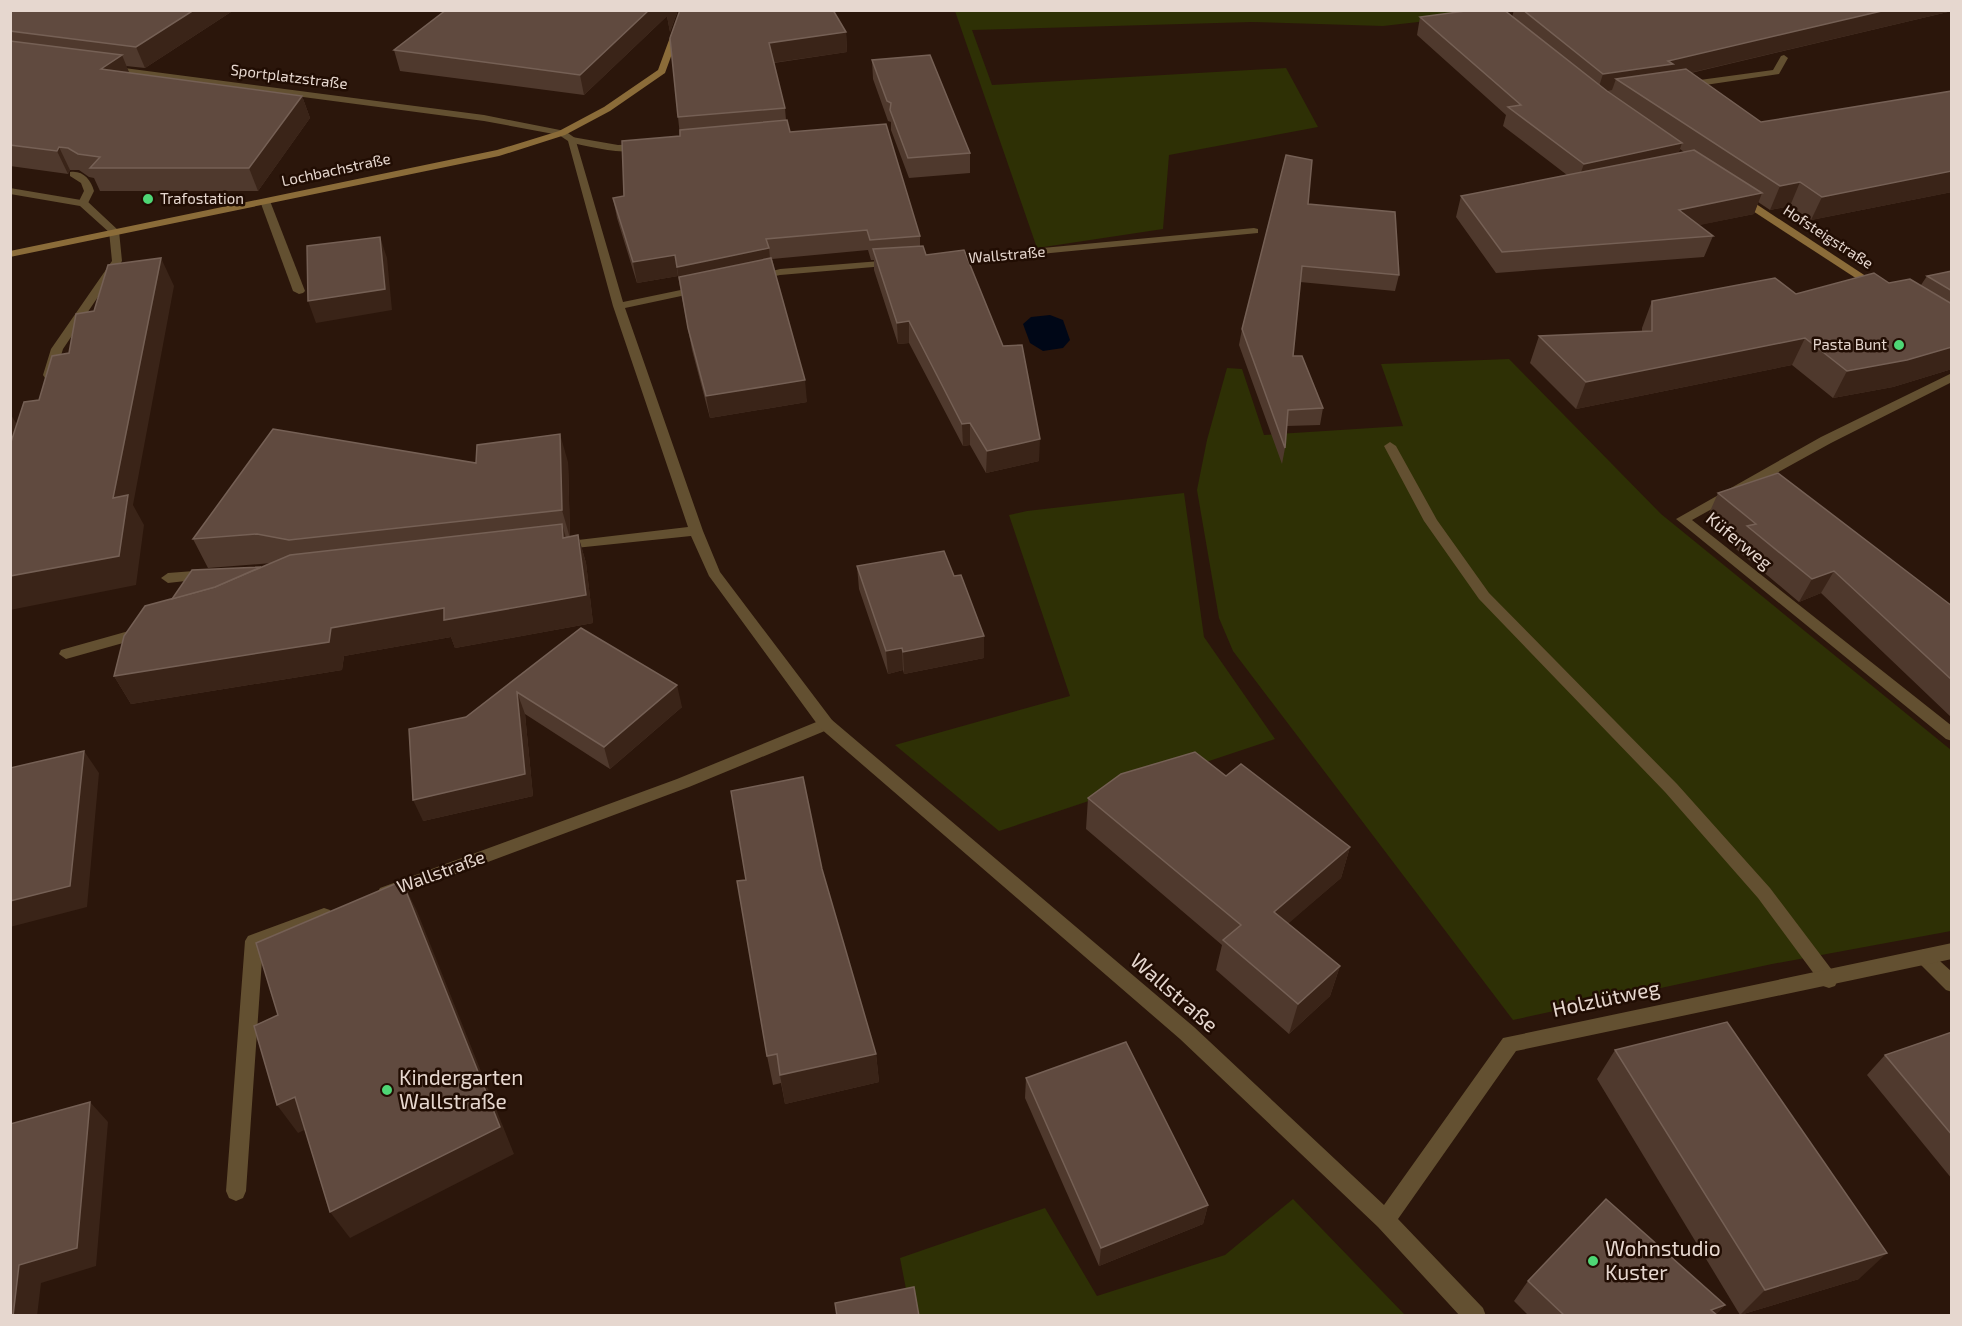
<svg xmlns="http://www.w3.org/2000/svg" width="1962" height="1326" font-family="'Exo 2',sans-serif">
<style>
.green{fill:#2e3005}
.water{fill:#000717}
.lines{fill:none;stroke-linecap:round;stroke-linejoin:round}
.lane{fill:#635031;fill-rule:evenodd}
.street{fill:#635031;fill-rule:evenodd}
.secondary{fill:#8b6c39;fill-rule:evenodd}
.wall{fill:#4f392d;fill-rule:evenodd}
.shaded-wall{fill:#3a2418}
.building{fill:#604a3f;stroke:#756055;stroke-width:1.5}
.poi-dot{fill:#4ed675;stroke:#210d03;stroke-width:2}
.labels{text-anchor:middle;stroke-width:5;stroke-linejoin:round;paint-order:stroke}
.far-street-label{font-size:15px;fill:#e6d7cf;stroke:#210d03}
.far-poi-label{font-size:15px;fill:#e6d7cf;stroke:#210d03;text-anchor:start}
.street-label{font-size:18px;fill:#e6d7cf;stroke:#210d03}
.near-street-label{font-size:21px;fill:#e6d7cf;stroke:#210d03}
.near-poi-label{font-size:21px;fill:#e6d7cf;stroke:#210d03;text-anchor:start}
</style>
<rect width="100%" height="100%" fill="#2b160b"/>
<g class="green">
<polygon points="1455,10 1462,17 1383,26 1252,22 972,30 992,85 1286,68 1318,127 1169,155 1163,229 1037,248 955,11"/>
<polygon points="1509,359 1661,514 1951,750 1951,931 1772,964 1513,1020 1233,651 1219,618 1197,490 1207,440 1227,368 1242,369 1264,435 1403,426 1381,364"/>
<polygon points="1184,493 1204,637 1275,739 999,831 895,745 1070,696 1009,515 1027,511"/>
<polygon points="1293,1199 1405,1315 911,1315 900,1258 1045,1208 1097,1296 1225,1255"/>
</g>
<polygon class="water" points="1050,315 1063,320 1070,340 1063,348 1043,351 1030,343 1023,324 1031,317"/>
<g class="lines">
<g class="lane">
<polygon points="1784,55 1788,58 1779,74 1685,88 1680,85 1685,82 1773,70 1781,56"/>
<path d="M572,137L618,145L643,144L648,147C633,158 586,146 569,142V138Z"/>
<path d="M70,172C83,170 91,180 94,191L87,205L78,203L84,191L81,183L70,176Z"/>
<polygon points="261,199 270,201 305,291 303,293 299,294 293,291 260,201"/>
<polygon points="114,228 119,231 122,261 63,349 55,375 49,379 45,378 43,375 51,349 112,261 109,231"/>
<polygon points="1390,442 1396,446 1437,520 1489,593 1677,784 1770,888 1835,974 1838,980 1835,986 1829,988 1823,986 1758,898 1665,792 1479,599 1424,521 1384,446"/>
<polygon points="143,627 150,632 148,636 66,659 59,654 61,650"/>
<polygon points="826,718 832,720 834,724 832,728 689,787 386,900 380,898 377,893 380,888 677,779"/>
<polygon points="324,908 330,910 333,915 330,920 263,945 246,1191 243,1198 236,1201 229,1198 226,1191 245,941 248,936"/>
<polygon points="1924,949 1930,952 1952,972 1952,992 1946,990 1918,962 1915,957 1918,952"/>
</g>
<g class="street">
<polygon points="109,66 484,115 565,131 575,138 623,302 700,286 706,289 700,292 625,308 703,531 720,572 832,720 1194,1027 1384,1205 1503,1038 1952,943 1952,959 1516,1051 1398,1219 1483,1308 1486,1316 1460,1316 1378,1227 1180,1039 820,728 709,576 691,536 556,550 554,547 556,544 561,542 688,527 613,306 568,141 559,135 484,121 106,71 104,69"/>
<polygon points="10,188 87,201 119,231 110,233 80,206 10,194"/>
<polygon points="1254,228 1258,229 1258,233 947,263 942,260 947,257"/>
<polygon points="893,260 897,261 897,265 780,275 756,280 750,277 780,269"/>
<polygon points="1952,373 1952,382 1831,443 1692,520 1952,726 1952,741 1946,739 1676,519 1821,437"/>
<polygon points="207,570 212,572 214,575 212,578 168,583 161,578 168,573"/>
</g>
<g class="secondary">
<polygon points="680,10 688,10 665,73 610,111 565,135 499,156 10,257 10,251 497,150 559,131 604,107 658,70"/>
<polygon points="1740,195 1744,196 1884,288 1882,290 1874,290 1736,200 1735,198"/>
</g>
</g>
<g class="wall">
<polygon points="10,10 234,10 145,68 126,66 129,73 302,96 310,118 258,191 100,191 94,178 89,177 79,170 70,170 68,174 10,166"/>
<polygon points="678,10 670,32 667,16 584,95 400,71 394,50"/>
<polygon points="680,10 846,32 847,52 774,63 785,108 786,120 790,132 920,236 920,246 1039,461 986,473 970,445 963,446 909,343 898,344 874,270 874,260 871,260 868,250 772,259 807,402 710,418 692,350 678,276 637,283 617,218 613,198 624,196 680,136 678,117"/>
<path d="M1514,10H1952V11L1691,73L1761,122L1952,91V192L1811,220L1790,206L1770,210L1758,202L1754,214L1698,225L1713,236L1704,257L1496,273L1456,217L1461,196L1567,175L1503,126L1506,115L1417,35L1420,17H1512ZM1680,149L1684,152L1678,154Z"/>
<polygon points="872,60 970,153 970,173 909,178 891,130 891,122 888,121 873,79"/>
<polygon points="1308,204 1399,275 1395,291 1300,282 1293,356 1323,408 1320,425 1287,426 1285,448 1282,464 1239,345 1242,329"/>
<polygon points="1952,271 1952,369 1893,387 1833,398 1792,365 1576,409 1530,363 1539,336 1642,332 1642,328 1652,301 1796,294 1889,283 1921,285 1927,276"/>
<polygon points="568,462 570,537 578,535 586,563 593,623 455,648 451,637 344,656 342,670 131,704 114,676 172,599 272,563 208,568 193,539 476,463"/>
<polygon points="1718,493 1952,606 1952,718 1821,593 1799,602 1736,549 1739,542 1708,516"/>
<polygon points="857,566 954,576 984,636 984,658 904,674 903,670 888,674 859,589"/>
<polygon points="581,628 682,707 610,769 525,714 533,796 423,821 466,717"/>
<polygon points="1226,776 1350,847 1341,878 1288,923 1340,966 1330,996 1289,1034 1216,970 1222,945 1086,829 1088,798"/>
<polygon points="822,869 876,1054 879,1082 785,1104 781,1083 773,1085 767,1056"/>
<polygon points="1952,1032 1952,1179 1867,1075 1885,1055"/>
<polygon points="1615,1050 1859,1279 1740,1315 1597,1079"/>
<polygon points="1026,1078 1208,1205 1203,1224 1099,1266 1025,1098"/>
<polygon points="1528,1281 1725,1305 1716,1314 1718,1316 1529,1316 1514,1301"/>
</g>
<g class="shaded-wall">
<polygon points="194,10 234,10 145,68 136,47"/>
<polygon points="649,10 678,10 670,32 667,16 584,95 580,75"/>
<polygon points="1886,10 1952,10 1952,11 1668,78 1616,79 1612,90 1597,93 1603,74 1668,61"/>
<polygon points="846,32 847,52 771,63 769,43"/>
<polygon points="122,55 131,77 101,69"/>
<polygon points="302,96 310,118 258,191 249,168"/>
<polygon points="1682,143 1675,163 1577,183 1584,164"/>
<polygon points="59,147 70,170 68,174 57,151"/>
<polygon points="1952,171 1952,192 1811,220 1822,197"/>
<polygon points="1800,182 1790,206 1770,210 1780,186"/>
<polygon points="1762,193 1754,214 1671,231 1679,210"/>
<polygon points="380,237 387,258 392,310 316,323 308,301"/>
<polygon points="769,248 771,269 680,288 677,267"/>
<polygon points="675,255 678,276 637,283 633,262"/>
<polygon points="161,258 174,286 133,505 144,525 136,585 10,610 10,576 113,498"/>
<polygon points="909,321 909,343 898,344 897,323"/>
<polygon points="1805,338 1792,365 1576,409 1586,382"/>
<polygon points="1952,347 1952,369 1893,387 1833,398 1847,371"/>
<polygon points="805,380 807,402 710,418 706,396"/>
<polygon points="10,413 22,433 10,472"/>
<polygon points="970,423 970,445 963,446 962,424"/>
<polygon points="560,434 568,462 570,538 562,510"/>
<polygon points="1040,439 1039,461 986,473 987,451"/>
<polygon points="562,524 570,552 563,538"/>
<polygon points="578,535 586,563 593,623 455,648 451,637 344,656 342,670 131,704 114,676 331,628"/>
<polygon points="1834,571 1821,593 1799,602 1812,579"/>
<polygon points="984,636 984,658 904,674 903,652"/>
<polygon points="902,648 903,670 888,674 886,651"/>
<polygon points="677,685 682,707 610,769 604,747"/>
<polygon points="517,692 525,714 533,796 423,821 413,800"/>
<polygon points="84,751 99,773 87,907 10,927 10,901"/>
<polygon points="1350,847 1341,878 1267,942 1274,912"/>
<polygon points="402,881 417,911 514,1154 350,1238 330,1212"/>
<polygon points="1340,966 1330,996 1289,1034 1298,1004"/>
<polygon points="876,1054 879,1082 785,1104 780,1075"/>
<polygon points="295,1097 315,1125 298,1133 277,1105"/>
<polygon points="90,1102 108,1122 96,1266 41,1283 37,1316 13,1316 19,1265"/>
<polygon points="1208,1205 1203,1224 1099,1266 1101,1248"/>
<polygon points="1887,1253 1859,1279 1740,1315 1765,1290"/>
<polygon points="1725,1305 1715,1316 1711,1310"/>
</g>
<g class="building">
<polygon points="10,10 194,10 136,47 10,31"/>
<polygon points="446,10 649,10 580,75 394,50"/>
<polygon points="680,10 833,10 846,32 769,43 785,108 678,117 670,38"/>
<polygon points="1473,10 1504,10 1607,91 1682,143 1584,164 1508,107 1521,105 1420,17"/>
<polygon points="1523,10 1886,10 1668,61 1673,64 1603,74"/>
<polygon points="10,41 122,55 101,69 302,96 249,168 90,168 100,157 78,154 68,148 59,147 57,151 10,145"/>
<polygon points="930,55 970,153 908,158 890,110 891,103 887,101 872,60"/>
<polygon points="1686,69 1761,122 1952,91 1952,171 1822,197 1800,182 1780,186 1616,79"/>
<polygon points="787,120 790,132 886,124 920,236 870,240 867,230 766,239 769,248 677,267 675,255 633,262 613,198 624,196 622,141 680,136 680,130"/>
<polygon points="1694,150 1762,193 1679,210 1713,236 1502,252 1461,196"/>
<polygon points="1286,155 1312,160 1308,204 1395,212 1399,275 1302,266 1293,356 1302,356 1323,408 1288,410 1285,448 1242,329"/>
<polygon points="380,237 385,289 308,301 307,246"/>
<polygon points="923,246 926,255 964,250 1003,346 1022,345 1040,439 987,451 970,423 962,424 909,321 897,323 873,249"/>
<polygon points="161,258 113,498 128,495 119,556 10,576 10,445 24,402 39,400 52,356 69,353 76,314 94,311 108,265"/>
<polygon points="771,258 805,380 706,396 688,328 679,277"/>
<polygon points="1952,271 1952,291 1927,276"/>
<polygon points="1874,273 1889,283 1910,279 1952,304 1952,347 1907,360 1847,371 1805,338 1586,382 1539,336 1652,331 1652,301 1775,278 1796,294"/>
<polygon points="273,429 476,463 477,445 560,434 562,510 289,540 257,534 193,539"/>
<polygon points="1778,473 1952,606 1952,680 1834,571 1812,579 1747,526 1756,524 1718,493"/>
<polygon points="562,524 563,538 578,535 586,595 444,620 444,608 331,628 329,642 114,676 124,636 145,606 215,587 290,555"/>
<polygon points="944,551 954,576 961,575 984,636 903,652 902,648 886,651 857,566"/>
<polygon points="261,567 215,587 172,599 192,570"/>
<polygon points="581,628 677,685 604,747 517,692 525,774 413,800 409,729 466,717"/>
<polygon points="84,751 70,886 10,901 10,768"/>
<polygon points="1195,752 1226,776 1241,764 1350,847 1274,912 1340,966 1298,1004 1223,940 1241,925 1088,798 1121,774"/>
<polygon points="803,777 822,869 876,1054 780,1075 777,1054 767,1056 737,881 746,880 731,791"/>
<polygon points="402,881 500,1127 330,1212 295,1097 277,1105 254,1026 278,1015 256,943"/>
<polygon points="1727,1022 1887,1253 1765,1290 1615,1050"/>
<polygon points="1952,1032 1952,1135 1885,1055"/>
<polygon points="1126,1042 1208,1205 1101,1248 1026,1078"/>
<polygon points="90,1102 77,1248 19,1265 13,1316 10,1316 10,1124"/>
<polygon points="1606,1199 1725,1305 1711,1310 1718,1316 1565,1316 1528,1281"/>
<polygon points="914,1287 919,1316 837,1316 835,1303"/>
</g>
<g class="poi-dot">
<circle cx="148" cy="199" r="6"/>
<circle cx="1899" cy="345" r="6"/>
<circle cx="387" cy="1090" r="6"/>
<circle cx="1593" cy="1261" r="6"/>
</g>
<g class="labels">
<g class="far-street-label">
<text transform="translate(289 77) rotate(7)" y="5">Sportplatzstraße</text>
<text transform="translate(336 170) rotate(-12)" y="5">Lochbachstraße</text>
<text transform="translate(1828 237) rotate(33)" y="5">Hofsteigstraße</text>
<text transform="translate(1007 255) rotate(-5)" y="5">Wallstraße</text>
</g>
<g class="far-poi-label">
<text x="160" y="204">Trafostation</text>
<text x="1887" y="350" text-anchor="end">Pasta Bunt</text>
</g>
<g class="street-label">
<text transform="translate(1739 541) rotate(39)" y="6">Küferweg</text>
<text transform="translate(441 872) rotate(-20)" y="6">Wallstraße</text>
</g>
<g class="near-street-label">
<text transform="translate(1174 993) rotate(41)" y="7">Wallstraße</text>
<text transform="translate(1606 999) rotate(-12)" y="7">Holzlütweg</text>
</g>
<g class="near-poi-label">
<text x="399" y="1085">Kindergarten<tspan x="399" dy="24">Wallstraße</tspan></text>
<text x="1605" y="1256">Wohnstudio<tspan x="1605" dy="24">Kuster</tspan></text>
</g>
</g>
<rect width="1962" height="1326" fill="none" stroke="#e6d7cf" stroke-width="24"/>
</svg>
